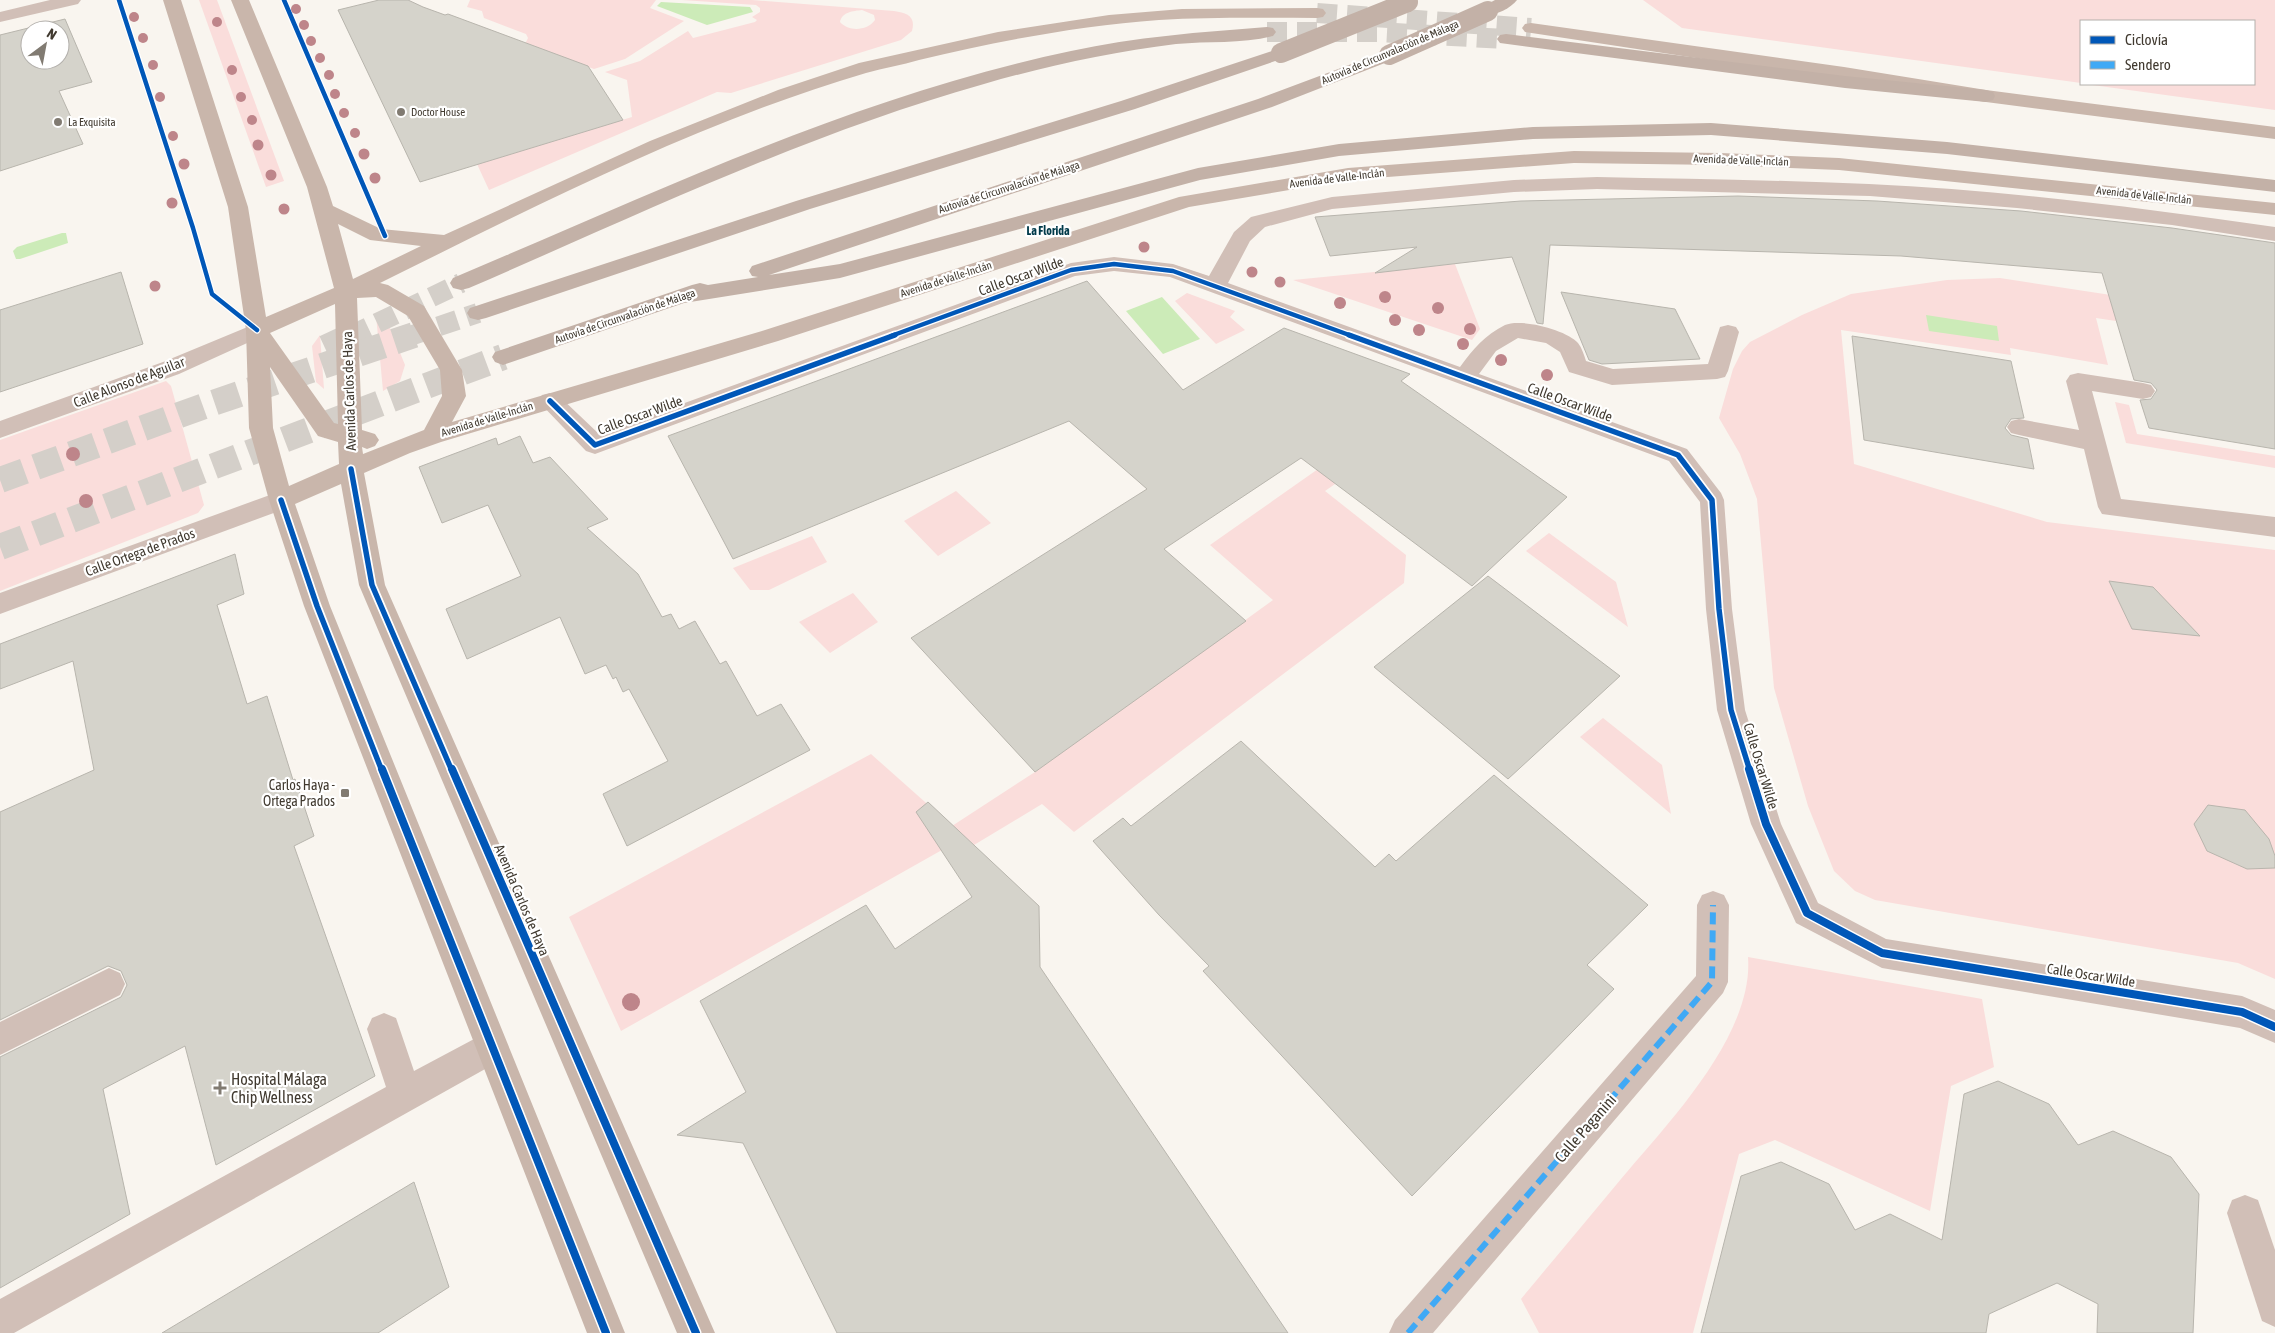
<svg xmlns="http://www.w3.org/2000/svg" width="2275" height="1333" font-family="'Asap Condensed',sans-serif">
<style>
.green{fill:#fadddb;fill-rule:evenodd}
.water{fill:#ccebb8}
.building{fill:#d5d3cb;stroke:#b8b5ad;fill-rule:evenodd}
.lines{fill:none;stroke-linecap:round;stroke-linejoin:round}
.major-tunnel{stroke:#d4cfc9;stroke-width:20;stroke-dasharray:20 10;stroke-linecap:butt}
.highway-tunnel-far1{stroke:#d4cfc9;stroke-width:20;stroke-dasharray:20 10;stroke-linecap:butt}
.highway-tunnel{stroke:#d4cfc9;stroke-width:26;stroke-dasharray:26 12;stroke-linecap:butt}
.minor{fill:#d1bfb7;fill-rule:evenodd}
.major{fill:#c9b6ab;fill-rule:evenodd}
.highway{fill:#c3b1a7;fill-rule:evenodd}
.highway-bridge{stroke:#c3b1a7;stroke-width:20}
.quiet{stroke:#3fa9f5;stroke-width:6;stroke-dasharray:12 6;stroke-linecap:butt}
.cycleway-far2-casing{stroke:#fff;stroke-width:7}
.cycleway-far1-casing{stroke:#fff;stroke-width:9}
.cycleway-casing{stroke:#fff;stroke-width:11}
.cycleway-far2{stroke:#0057b8;stroke-width:4.5}
.cycleway-far1{stroke:#0057b8;stroke-width:5.5}
.cycleway{stroke:#0057b8;stroke-width:8}
.tree{fill:#be858a}
.poi-dot{fill:#817b72;stroke:#fff;stroke-width:2}
.labels{text-anchor:middle;stroke-width:4.5;stroke-linejoin:round;paint-order:stroke}
.far-street-label{font-size:11px;fill:#40392f;stroke:#fff}
.far-poi-label{font-size:11px;fill:#40392f;stroke:#fff;text-anchor:start}
.far-neighbourhood-label{font-size:12px;font-weight:bold;fill:#013a4a;stroke:#fff}
.street-label{font-size:14px;fill:#40392f;stroke:#fff}
.poi-label{font-size:14px;fill:#40392f;stroke:#fff;text-anchor:end}
.near-poi-label{font-size:16px;fill:#40392f;stroke:#fff;text-anchor:start}
.near-street-label{font-size:16px;fill:#40392f;stroke:#fff}
</style>
<rect width="100%" height="100%" fill="#f9f5ef"/>
<g class="green">
<polygon points="199,0 217,0 284,181 266,187"/>
<polygon points="470,0 656,0 650,8 684,21 625,59 594,69 525,44 528,38 526,34 484,18 482,11 467,7"/>
<path d="M682,0H752L894,11C907,13 916,16 912,31L901,40L731,93L717,92L489,190L477,164L632,117L627,80L605,72L640,61L688,31L693,38L697,37L755,22L757,20L752,17L760,12V8L756,5ZM862,10L874,15L875,20C867,31 849,32 840,22C842,12 853,11 862,10Z"/>
<polygon points="1643,0 2275,0 2275,110 2085,84 2254,84 2254,21 2081,21 2081,83 1682,28"/>
<polygon points="1455,264 1480,329 1472,340 1293,280"/>
<polygon points="2000,278 2275,320 2275,345 2096,318 2108,365 2010,348 2011,355 1841,330 1854,464 2047,522 2275,550 2275,979 2238,963 1875,900 1855,891 1834,871 1808,806 1774,688 1757,499 1740,454 1719,418 1733,369 1742,351 1750,342 1802,315 1851,294 1947,280"/>
<polygon points="1187,293 1235,311 1230,317 1245,330 1216,344 1175,301"/>
<polygon points="376,315 390,328 405,365 400,381 383,391"/>
<polygon points="320,335 324,389 316,382 312,346"/>
<polygon points="166,381 171,386 204,505 198,513 0,591 0,440"/>
<polygon points="1422,396 1441,410 1325,491 1406,555 1404,583 1074,832 1042,804 974,845 965,837 621,1031 569,917 871,754 952,826 1035,772 1273,600 1210,545"/>
<polygon points="2115,402 2129,405 2137,434 2275,456 2275,468 2126,443"/>
<polygon points="956,491 991,523 938,556 904,521"/>
<polygon points="1549,533 1616,582 1628,627 1526,551"/>
<polygon points="812,536 827,562 769,590 750,590 733,568"/>
<polygon points="853,593 878,622 830,653 799,622"/>
<polygon points="1603,718 1662,765 1671,814 1580,737"/>
<path d="M1748,957L1982,999L1994,1067L1951,1086L1930,1211L1775,1140L1739,1154L1693,1333H1539L1521,1299C1554,1259 1588,1219 1621,1179C1668,1123 1754,1035 1748,957Z"/>
</g>
<g class="water">
<polygon points="661,2 750,7 753,12 707,25 657,6"/>
<polygon points="62,233 66,233 68,243 20,259 16,259 13,251 17,247"/>
<polygon points="1162,297 1200,339 1163,354 1126,311"/>
<polygon points="1926,315 1997,326 1999,341 1929,331"/>
</g>
<g class="building">
<polygon points="379,0 408,0 423,7 445,15 448,14 588,66 623,120 420,182 338,10"/>
<path d="M65,19L92,82L59,91L83,144L0,171V35ZM30,30H60V60H30Z"/>
<polygon points="1738,196 1877,201 2021,211 2172,228 2275,243 2275,449 2149,428 2140,400 2151,399 2157,390 2151,383 2134,380 2102,273 1901,256 1550,245 1543,324 1537,323 1512,257 1375,273 1417,247 1330,256 1315,217 1521,201"/>
<polygon points="121,272 143,344 0,392 0,310"/>
<polygon points="1087,281 1183,390 1284,328 1410,374 1401,381 1567,497 1472,586 1301,458 1164,549 1246,621 1035,772 911,638 1147,489 1069,421 733,559 668,436"/>
<polygon points="1561,292 1675,309 1700,359 1602,364 1589,360"/>
<polygon points="1852,336 2011,361 2024,418 2011,419 2005,428 2011,435 2028,439 2034,469 1864,440"/>
<polygon points="520,436 533,463 550,457 608,519 587,528 638,574 662,617 671,614 679,629 695,621 720,664 726,661 757,716 781,704 810,750 627,846 603,794 668,761 629,689 623,692 616,677 613,679 606,665 585,674 560,617 467,659 446,609 521,576 488,505 442,523 419,467 496,438 498,445"/>
<polygon points="235,554 244,594 217,605 247,704 267,696 293,780 295,779 314,836 294,846 375,1076 216,1165 185,1046 103,1089 130,1214 0,1288 0,1057 121,997 127,985 121,971 108,966 0,1020 0,812 94,770 73,661 0,689 0,644"/>
<polygon points="1488,576 1620,676 1508,779 1374,667"/>
<polygon points="2109,581 2153,587 2200,636 2132,629"/>
<polygon points="1241,741 1375,867 1389,854 1396,861 1494,775 1648,905 1587,965 1614,989 1412,1196 1203,971 1209,966 1159,915 1093,841 1123,818 1131,826"/>
<polygon points="928,802 1039,906 1040,967 1288,1333 837,1333 743,1143 677,1135 746,1092 700,1001 866,905 895,949 972,897 916,812"/>
<polygon points="2208,805 2245,810 2269,839 2275,856 2275,868 2247,869 2207,851 2194,824"/>
<polygon points="1998,1081 2049,1104 2078,1145 2113,1131 2171,1157 2199,1194 2193,1333 2097,1333 2098,1304 2057,1283 1989,1314 1986,1333 1701,1333 1741,1176 1781,1162 1829,1184 1855,1230 1890,1214 1942,1240 1964,1094"/>
<polygon points="414,1182 449,1287 378,1333 162,1333"/>
</g>
<g class="lines">
<polyline class="major-tunnel" points="1317,13 1531,28"/>
<g class="highway-tunnel-far1">
<polyline points="1267,32 1377,32 1506,39"/>
<polyline points="350,336 461,283"/>
<polyline points="410,336 478,313"/>
</g>
<g class="highway-tunnel">
<polyline points="325,348 353,335"/>
<polyline points="0,480 207,405 414,335"/>
<polyline points="0,547 503,357"/>
</g>
<g class="minor">
<polygon points="50,0 81,0 78,4 0,22 0,12"/>
<path d="M1597,177C1688,179 1779,180 1869,184C2005,190 2141,208 2275,227V241L2172,225L2017,208L1870,196L1597,189L1514,192L1332,209L1265,227L1250,241L1228,283L1460,367C1473,349 1485,335 1505,325C1521,318 1567,330 1578,343C1582,348 1584,355 1586,361L1613,369L1708,364L1720,327L1728,325L1736,327L1739,332L1728,371L1725,377L1717,379L1612,385L1569,372L1560,352L1546,343L1518,338L1496,351L1479,374L1687,449L1721,493L1724,500L1732,609L1745,710L1781,824L1818,903L1886,939L2242,996L2275,1010V1043L2240,1028L1882,968L1796,923L1751,824L1717,710L1706,609L1700,502L1669,461L1170,277L1114,271L1075,276L595,454L586,451L538,401L542,395L550,393L558,395L599,434L1071,263L1114,257L1173,264L1209,276L1234,232L1251,217L1332,197L1514,180Z"/>
<polygon points="257,323 265,325 268,330 265,335 179,374 0,438 0,421 163,362"/>
<polygon points="2078,373 2143,383 2151,385 2155,391 2151,397 2143,399 2092,391 2121,499 2275,517 2275,537 2102,514 2098,507 2084,449 2019,435 2011,433 2007,427 2011,421 2019,419 2079,430 2066,381 2070,375"/>
<polygon points="281,491 290,493 293,500 290,507 0,614 0,593"/>
<polygon points="1713,891 1724,895 1729,905 1728,982 1723,993 1433,1333 1389,1333 1395,1320 1696,976 1697,905 1702,895"/>
<polygon points="109,968 120,973 125,984 120,995 0,1055 0,1022"/>
<polygon points="384,1013 396,1018 414,1071 491,1030 503,1035 508,1047 503,1059 14,1333 0,1333 0,1299 386,1087 367,1029 372,1018"/>
<polygon points="2245,1195 2258,1200 2275,1250 2275,1327 2262,1321 2227,1213 2232,1200"/>
</g>
<g class="major">
<path d="M163,0H181L248,207L266,317L334,288L307,187L231,0H249L327,187L333,206L381,229L444,235L650,141L778,90L859,63L998,32L1109,15L1182,9L1317,8L1323,9L1326,13L1323,17L1317,18C1264,18 1211,17 1159,20C1078,26 998,41 919,60C902,65 884,68 866,73C699,122 536,206 380,283L388,285L424,306L462,370L466,396L452,422L762,331L1179,197L1348,168L1574,151L1720,153L1839,158L2275,203V215L1839,170L1720,165L1574,163L1348,180L1189,207L778,341L441,442L410,453L364,473L385,585L715,1333H677L359,585L341,484L295,504L330,606L625,1333H587L304,606L269,500L249,428L246,330L228,207ZM338,224L370,240L421,246L353,279ZM376,297L408,316L440,370L442,396L424,430L363,454L362,447L367,449L375,446L379,440L375,434L362,430L357,298ZM335,304L338,424L334,423L270,333ZM270,367L318,436L338,442L339,464L289,486L273,428Z"/>
<polygon points="1531,23 1844,67 1986,90 2275,127 2275,139 1986,102 1525,32 1522,28 1525,24"/>
</g>
<g class="highway">
<path d="M1495,0H1517C1510,9 1493,17 1482,15L1479,11L1482,7Z"/>
<path d="M1267,27L1273,28L1276,32L1273,36C1242,44 1208,41 1176,44C1111,52 1046,66 984,84C806,134 638,215 469,288L461,290L453,288L450,283L453,278C654,193 856,96 1071,51C1135,37 1201,32 1267,27Z"/>
<polygon points="1506,34 1845,76 1986,90 1993,92 1995,96 1993,100 1986,102 1845,88 1500,43 1497,39 1500,35"/>
<polygon points="1281,48 1287,49 1290,53 1287,57 1135,109 810,209 486,318 478,320 470,318 467,313 470,308 796,201 1121,101"/>
<polygon points="1389,50 1395,51 1398,55 1395,59 1272,107 769,275 840,264 1198,168 1339,144 1533,127 1711,123 1947,142 2275,180 2275,192 1947,154 1711,135 1533,139 1339,156 1200,180 840,278 684,303 503,365 495,362 492,357 495,352 692,285 700,283 708,285 758,277 752,276 749,271 752,266 1258,99"/>
</g>
<g class="highway-bridge">
<polyline points="1281,53 1408,2"/>
<polyline points="1389,55 1488,11"/>
</g>
<polyline class="quiet" points="1408,1333 1712,982 1713,905"/>
<defs>
<g id="cycleway-far2">
<polyline points="119,0 193,228 212,294 257,330"/>
<polyline points="284,0 385,236"/>
<polyline points="891,336 1071,270 1114,264 1173,271 1352,336"/>
</g>
<g id="cycleway-far1">
<polyline points="1349,335 1678,455 1712,500 1719,609 1731,710 1750,771"/>
<polyline points="550,401 595,445 895,335"/>
<polyline points="351,469 372,585 452,771"/>
<polyline points="281,500 317,606 382,771"/>
</g>
<g id="cycleway">
<polyline points="382,769 606,1333"/>
<polyline points="452,769 696,1333"/>
<polyline points="1749,769 1766,824 1807,913 1882,953 2242,1012 2275,1027"/>
</g>
</defs>
<use href="#cycleway-far2" class="cycleway-far2-casing"/>
<use href="#cycleway-far1" class="cycleway-far1-casing"/>
<use href="#cycleway" class="cycleway-casing"/>
<use href="#cycleway-far2" class="cycleway-far2"/>
<use href="#cycleway-far1" class="cycleway-far1"/>
<use href="#cycleway" class="cycleway"/>
</g>
<g class="tree">
<circle cx="296" cy="9" r="5"/>
<circle cx="134" cy="17" r="5"/>
<circle cx="217" cy="22" r="5"/>
<circle cx="304" cy="25" r="5"/>
<circle cx="143" cy="38" r="5"/>
<circle cx="311" cy="41" r="5"/>
<circle cx="320" cy="58" r="5"/>
<circle cx="153" cy="65" r="5"/>
<circle cx="232" cy="70" r="5"/>
<circle cx="329" cy="75" r="5"/>
<circle cx="335" cy="94" r="5"/>
<circle cx="160" cy="97" r="5"/>
<circle cx="241" cy="97" r="5"/>
<circle cx="344" cy="113" r="5"/>
<circle cx="252" cy="120" r="5"/>
<circle cx="355" cy="133" r="5"/>
<circle cx="173" cy="136" r="5"/>
<circle cx="258" cy="145" r="5.5"/>
<circle cx="364" cy="154" r="5.5"/>
<circle cx="184" cy="164" r="5.5"/>
<circle cx="271" cy="175" r="5.5"/>
<circle cx="375" cy="178" r="5.5"/>
<circle cx="172" cy="203" r="5.5"/>
<circle cx="284" cy="209" r="5.5"/>
<circle cx="1144" cy="247" r="5.5"/>
<circle cx="1252" cy="272" r="5.5"/>
<circle cx="1280" cy="282" r="5.5"/>
<circle cx="155" cy="286" r="5.5"/>
<circle cx="1385" cy="297" r="6"/>
<circle cx="1340" cy="303" r="6"/>
<circle cx="1438" cy="308" r="6"/>
<circle cx="1395" cy="320" r="6"/>
<circle cx="1470" cy="329" r="6"/>
<circle cx="1419" cy="330" r="6"/>
<circle cx="1463" cy="344" r="6"/>
<circle cx="1501" cy="360" r="6"/>
<circle cx="1547" cy="375" r="6"/>
<circle cx="73" cy="454" r="7"/>
<circle cx="86" cy="501" r="7"/>
<circle cx="631" cy="1002" r="9"/>
</g>
<g class="poi-dot">
<circle cx="401" cy="112" r="5"/>
<circle cx="58" cy="122" r="5"/>
<rect x="340" y="788" width="10" height="10" rx="2.5"/>
<path d="M217.5 1080.5h5v5h5v5h-5v5h-5v-5h-5v-5h5z"/>
</g>
<g class="labels">
<g class="far-street-label">
<text transform="translate(1390 52) rotate(-23)" y="4">Autovía de Circunvalación de Málaga</text>
<text transform="translate(1741 160) rotate(2)" y="4">Avenida de Valle-Inclán</text>
<text transform="translate(1337 178) rotate(-7)" y="4">Avenida de Valle-Inclán</text>
<text transform="translate(1009 187) rotate(-18)" y="4">Autovía de Circunvalación de Málaga</text>
<text transform="translate(2144 195) rotate(6)" y="4">Avenida de Valle-Inclán</text>
<text transform="translate(946 279) rotate(-18)" y="4">Avenida de Valle-Inclán</text>
<text transform="translate(625 316) rotate(-19)" y="4">Autovía de Circunvalación de Málaga</text>
<text transform="translate(487 419) rotate(-17)" y="4">Avenida de Valle-Inclán</text>
</g>
<g class="far-poi-label">
<text x="411" y="116">Doctor House</text>
<text x="68" y="126">La Exquisita</text>
</g>
<g class="far-neighbourhood-label">
<text x="1048" y="235">La Florida</text>
</g>
<g class="street-label">
<text transform="translate(1021 276) rotate(-20)" y="5">Calle Oscar Wilde</text>
<text transform="translate(129 382) rotate(-21)" y="5">Calle Alonso de Aguilar</text>
<text transform="translate(349 391) rotate(-92)" y="5">Avenida Carlos de Haya</text>
<text transform="translate(1570 402) rotate(20)" y="5">Calle Oscar Wilde</text>
<text transform="translate(640 415) rotate(-20)" y="5">Calle Oscar Wilde</text>
<text transform="translate(140 552) rotate(-20)" y="5">Calle Ortega de Prados</text>
<text transform="translate(1761 766) rotate(73)" y="5">Calle Oscar Wilde</text>
<text transform="translate(522 900) rotate(67)" y="5">Avenida Carlos de Haya</text>
<text transform="translate(2091 975) rotate(9)" y="5">Calle Oscar Wilde</text>
</g>
<g class="poi-label">
<text x="335" y="790">Carlos Haya -<tspan x="335" dy="16">Ortega Prados</tspan></text>
</g>
<g class="near-poi-label">
<text x="231" y="1085">Hospital Málaga<tspan x="231" dy="18">Chip Wellness</tspan></text>
</g>
<g class="near-street-label">
<text transform="translate(1585 1128) rotate(-49)" y="6">Calle Paganini</text>
</g>
</g>
<rect x="2080" y="20" width="175" height="65" fill="#ffffff" stroke="#b3b0ac"/>
<rect x="2090" y="36" width="25" height="8" fill="#0057b8" stroke="#b3b0ac"/>
<text x="2125" y="45" font-size="15" fill="#40392f">Ciclovía</text>
<rect x="2090" y="61" width="25" height="8" fill="#3fa9f5" stroke="#b3b0ac"/>
<text x="2125" y="70" font-size="15" fill="#40392f">Sendero</text>
<g transform="translate(45 45) rotate(32)"><circle r="24" fill="#ffffff" stroke="#b3b0ac"/>
<path d="M0-4L9 19L0 12L-9 19Z" fill="#817b72"/>
<text y="-8" font-size="14" font-weight="bold" text-anchor="middle" fill="#40392f">N</text>
</g>
</svg>
